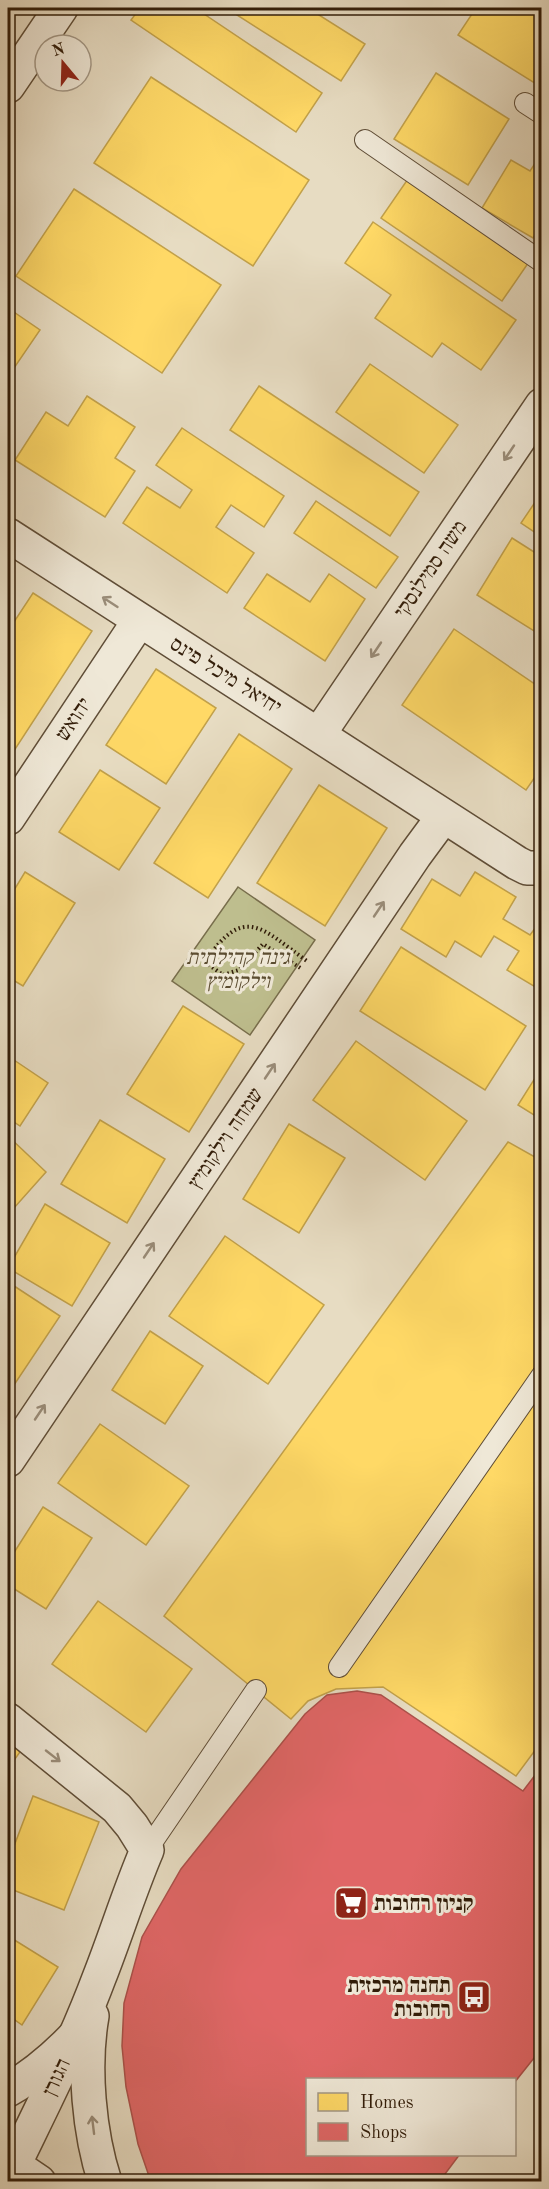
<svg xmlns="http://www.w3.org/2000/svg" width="549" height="2189" font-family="'Old Standard TT','Frank Ruhl Libre',serif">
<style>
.green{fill:#bebe8e;stroke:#786e4c;stroke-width:1.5}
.homes{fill:#ffd966;stroke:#c2a14a;stroke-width:1.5}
.shops{fill:#e06666;stroke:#ac504a;stroke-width:1.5}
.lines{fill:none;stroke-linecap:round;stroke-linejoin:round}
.service-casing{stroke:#5f4d37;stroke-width:22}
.minor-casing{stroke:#5f4d37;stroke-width:36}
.tertiary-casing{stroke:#5f4d37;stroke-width:36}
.path{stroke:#321d09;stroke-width:4;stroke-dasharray:1.5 3;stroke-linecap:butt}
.service{stroke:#efe8d7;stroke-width:20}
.minor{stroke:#efe8d7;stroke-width:33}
.tertiary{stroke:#efe8d7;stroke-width:33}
.oneway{stroke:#9a8d7a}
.labels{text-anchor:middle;stroke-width:6;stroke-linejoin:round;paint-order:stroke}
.street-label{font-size:21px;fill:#321d09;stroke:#efe8d7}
.park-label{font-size:21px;font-style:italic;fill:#5c4d31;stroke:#efe8d7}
.poi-label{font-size:21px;font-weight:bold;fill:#321d09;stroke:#efe8d7;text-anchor:start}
</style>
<rect width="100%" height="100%" fill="#e7dcc2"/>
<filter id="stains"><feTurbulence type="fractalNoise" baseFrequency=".00333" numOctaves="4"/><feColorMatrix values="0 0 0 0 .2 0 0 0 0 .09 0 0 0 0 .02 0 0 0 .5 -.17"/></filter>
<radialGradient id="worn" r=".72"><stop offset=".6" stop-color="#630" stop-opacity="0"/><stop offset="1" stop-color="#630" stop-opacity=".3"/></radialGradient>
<polygon class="green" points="238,887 315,940 250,1035 172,981"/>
<g class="homes">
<polygon points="140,8 195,8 322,93 296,132 131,20"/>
<polygon points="226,8 308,8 365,44 341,81"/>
<polygon points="476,8 542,8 541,87 458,35"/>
<polygon points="436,73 509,119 468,185 394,139"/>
<polygon points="151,77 309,180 253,266 94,163"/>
<polygon points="542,153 542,224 533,238 482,208 511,160 530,171"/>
<polygon points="410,176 531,259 502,301 381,218"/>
<polygon points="74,189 221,285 162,373 16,276"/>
<polygon points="373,222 516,320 481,370 442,343 432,357 375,318 391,295 345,263"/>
<polygon points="8,308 40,330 12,371 8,368"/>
<polygon points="370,364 458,425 424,473 336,412"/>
<polygon points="259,386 419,492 390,536 230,430"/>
<polygon points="87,396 135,427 115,458 135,471 105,517 15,460 46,412 68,426"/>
<polygon points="182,428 284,496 264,527 231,505 216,527 254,553 227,593 123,523 147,487 180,508 192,490 156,465"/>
<polygon points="542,492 542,537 521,523"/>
<polygon points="316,501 398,557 376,588 294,533"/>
<polygon points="512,538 542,557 542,636 477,595"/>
<polygon points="267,574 310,602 329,574 365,599 325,661 244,608"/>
<polygon points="33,593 92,631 8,760 8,631"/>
<polygon points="454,629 542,689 542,767 526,790 402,705"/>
<polygon points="156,669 216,708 166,784 106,745"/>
<polygon points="239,734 292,769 208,898 154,863"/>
<polygon points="100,770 160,808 119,870 59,832"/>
<polygon points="319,785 387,828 325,926 257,883"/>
<polygon points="25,872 75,903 23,986 8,977 8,900"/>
<polygon points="475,872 516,897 503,919 530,935 542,919 542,991 507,970 519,951 494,936 481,957 455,941 446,957 401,929 432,879 460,896"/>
<polygon points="401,947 526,1026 485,1090 360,1011"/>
<polygon points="183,1006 244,1044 189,1132 127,1094"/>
<polygon points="356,1041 467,1121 425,1180 313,1100"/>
<polygon points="8,1056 48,1083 20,1126 8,1118"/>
<polygon points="542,1067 542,1120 518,1105"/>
<polygon points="100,1120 165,1159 127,1223 61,1184"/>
<polygon points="289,1124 345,1158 299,1233 243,1199"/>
<polygon points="8,1136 46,1172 14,1208 8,1202"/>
<polygon points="508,1142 542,1161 542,1741 516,1776 383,1687 336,1689 308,1701 291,1719 164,1616"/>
<polygon points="45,1204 110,1243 72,1306 8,1268"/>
<polygon points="225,1236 324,1305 268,1384 169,1316"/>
<polygon points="8,1282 60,1316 8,1394"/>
<polygon points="150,1331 203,1366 165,1424 112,1390"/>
<polygon points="100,1424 189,1486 146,1545 58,1483"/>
<polygon points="43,1507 92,1538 46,1609 8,1585 8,1562"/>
<polygon points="98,1601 192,1669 146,1732 52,1664"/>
<polygon points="8,1728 27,1742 8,1769"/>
<polygon points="33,1796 99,1822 64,1910 8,1888 8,1862"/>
<polygon points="8,1936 58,1967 22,2025 8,2015"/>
</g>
<polygon class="shops" points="357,1691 381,1695 523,1791 542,1766 542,2048 514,2083 514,2080 308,2080 308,2154 460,2154 439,2182 151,2182 138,2144 126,2087 122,2046 124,2003 142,1937 181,1869 305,1714 327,1695"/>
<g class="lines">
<defs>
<g id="service">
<polyline points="525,103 542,114"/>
<polyline points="365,140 542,262"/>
<polyline points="339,1667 542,1375"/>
<polyline points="147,1850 256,1690"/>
</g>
<g id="minor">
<polyline points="8,535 517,863 527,868 542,868"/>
<polyline points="319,734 542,405"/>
<polyline points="8,818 139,621"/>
<polyline points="8,1460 415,855 443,817"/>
<path d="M8,1720L117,1808L132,1826L147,1850C129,1892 116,1935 99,1978C75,2042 44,2103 14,2165"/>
<path d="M92,2016C83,2067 89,2133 105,2182"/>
</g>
<g id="tertiary">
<polyline points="8,86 61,8"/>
<path d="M8,2090C34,2075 55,2057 76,2035"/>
<polyline points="8,2161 39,2182"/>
</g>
</defs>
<use href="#service" class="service-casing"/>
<use href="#minor" class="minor-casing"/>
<use href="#tertiary" class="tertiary-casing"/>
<g class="path">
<path d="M189,951L205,962C244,903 262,929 307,961"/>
<polyline points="205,962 223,975 239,970 263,944 302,969"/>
</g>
<use href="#service" class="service"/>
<use href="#minor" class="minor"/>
<use href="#tertiary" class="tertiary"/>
</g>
<defs><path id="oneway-shaft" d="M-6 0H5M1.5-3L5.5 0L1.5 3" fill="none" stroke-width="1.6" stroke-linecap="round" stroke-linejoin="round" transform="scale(1.5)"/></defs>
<g class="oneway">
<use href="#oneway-shaft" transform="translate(509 453) rotate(124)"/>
<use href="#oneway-shaft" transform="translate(110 602) rotate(-147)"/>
<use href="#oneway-shaft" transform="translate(376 650) rotate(124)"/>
<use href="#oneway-shaft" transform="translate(379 909) rotate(-56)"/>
<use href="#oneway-shaft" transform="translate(270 1071) rotate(-56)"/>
<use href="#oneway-shaft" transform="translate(149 1250) rotate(-56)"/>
<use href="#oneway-shaft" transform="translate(40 1412) rotate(-56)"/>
<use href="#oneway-shaft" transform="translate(53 1756) rotate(38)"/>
<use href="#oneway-shaft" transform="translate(93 2125) rotate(-97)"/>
</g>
<defs>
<symbol id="supermarket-square" viewBox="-11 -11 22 22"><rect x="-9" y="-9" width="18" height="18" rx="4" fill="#8f2418" stroke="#efe8d7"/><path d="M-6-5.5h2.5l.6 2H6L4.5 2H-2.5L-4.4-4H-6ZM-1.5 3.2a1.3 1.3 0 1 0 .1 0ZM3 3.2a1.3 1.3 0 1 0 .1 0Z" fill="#fff"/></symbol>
<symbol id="bus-square" viewBox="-11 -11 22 22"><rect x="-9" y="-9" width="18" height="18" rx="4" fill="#8f2418" stroke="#efe8d7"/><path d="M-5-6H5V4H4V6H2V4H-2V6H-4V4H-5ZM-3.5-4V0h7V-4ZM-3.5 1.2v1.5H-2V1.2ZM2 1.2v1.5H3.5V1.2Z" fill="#fff"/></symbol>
</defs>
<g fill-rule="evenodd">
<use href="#supermarket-square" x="332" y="1884" width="38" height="38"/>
<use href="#bus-square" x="455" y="1978" width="38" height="38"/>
</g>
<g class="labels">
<g class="street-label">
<text transform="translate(430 569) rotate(-56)" y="7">משה סמילנסקי</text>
<text transform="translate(226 675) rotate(32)" y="7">יחיאל מיכל פינס</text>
<text transform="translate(73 719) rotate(-56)" y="7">יהואש</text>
<text transform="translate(225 1138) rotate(-56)" y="7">שמחה וילקומיץ</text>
<text transform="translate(56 2077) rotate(-65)" y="7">הגורן</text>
</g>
<g class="park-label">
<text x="238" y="964">גינה קהילתית<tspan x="238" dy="24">וילקומיץ</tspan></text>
</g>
<g class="poi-label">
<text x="374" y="1910">קניון רחובות</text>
<text x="451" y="1992" text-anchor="end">תחנה מרכזית<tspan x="451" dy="24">רחובות</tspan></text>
</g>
</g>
<rect width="549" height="2189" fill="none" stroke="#e7dcc2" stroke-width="30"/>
<rect x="9" y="9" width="531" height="2171" fill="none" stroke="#321d09" stroke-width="3"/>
<rect x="15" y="15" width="519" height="2159" fill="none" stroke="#321d09" stroke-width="1.5"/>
<rect x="306" y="2078" width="210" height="78" fill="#efe8d7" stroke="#a39785" stroke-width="1.5"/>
<rect x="318" y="2093" width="30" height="18" fill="#ffd966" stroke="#a39785" stroke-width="1.5"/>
<text x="360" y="2108" font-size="18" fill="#321d09">Homes</text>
<rect x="318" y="2123" width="30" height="18" fill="#e06666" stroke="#a39785" stroke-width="1.5"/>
<text x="360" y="2138" font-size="18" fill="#321d09">Shops</text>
<g transform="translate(63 63) rotate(341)"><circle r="28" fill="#efe8d7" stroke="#a39785" stroke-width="1.5"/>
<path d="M0-4.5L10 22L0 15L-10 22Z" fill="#8f2418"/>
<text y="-9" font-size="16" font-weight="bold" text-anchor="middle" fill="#321d09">N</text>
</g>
<rect width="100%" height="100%" filter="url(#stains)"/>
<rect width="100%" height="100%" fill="url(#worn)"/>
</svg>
